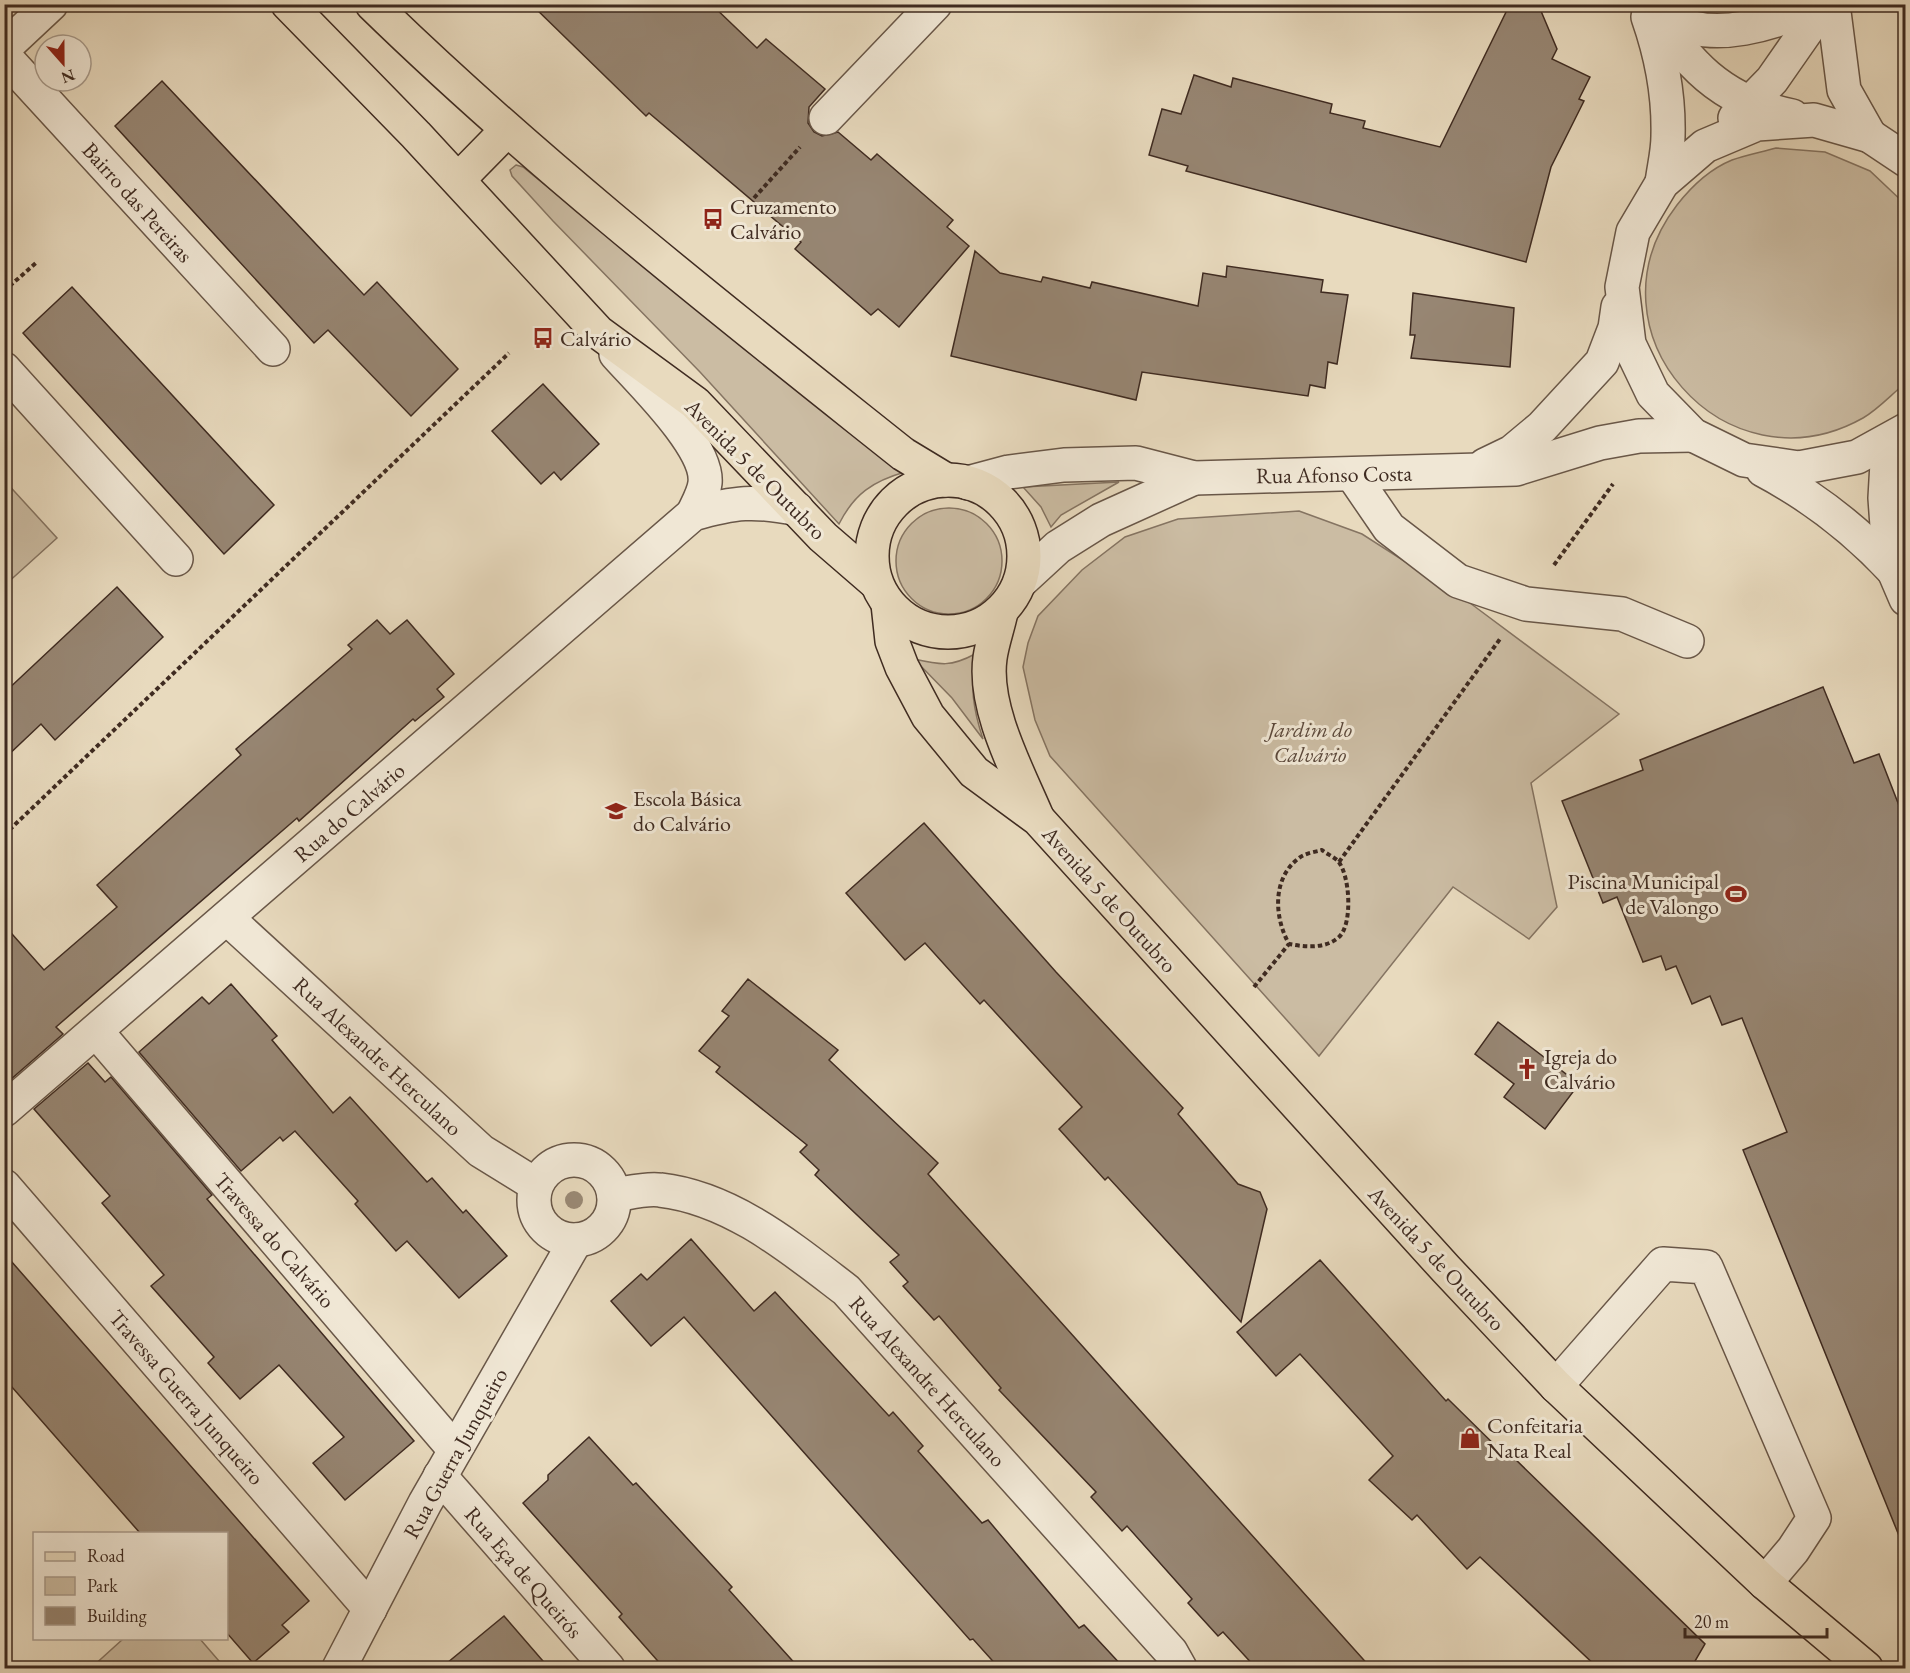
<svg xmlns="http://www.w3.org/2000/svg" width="1910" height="1673" font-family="'EB Garamond',serif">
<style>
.green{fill:#cbbca3;stroke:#857462;stroke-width:1.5}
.building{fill:#978673;stroke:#3f2b21;stroke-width:1.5}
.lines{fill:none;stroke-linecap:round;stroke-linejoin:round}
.minor-casing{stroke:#695748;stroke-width:36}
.major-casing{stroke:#3f2b21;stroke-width:36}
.path{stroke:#3f2b21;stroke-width:4;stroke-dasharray:4.5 3;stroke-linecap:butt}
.minor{stroke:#f0e7d5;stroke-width:33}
.major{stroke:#e8dabe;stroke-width:33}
.tree{fill:#9a8a76}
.labels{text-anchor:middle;stroke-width:6;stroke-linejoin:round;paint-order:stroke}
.street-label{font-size:22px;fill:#3f2b21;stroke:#f0e7d5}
.poi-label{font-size:22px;fill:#3f2b21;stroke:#f0e7d5;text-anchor:start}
.park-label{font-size:22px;font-style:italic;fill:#5b483b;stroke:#f0e7d5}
</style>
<rect width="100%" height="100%" fill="#e8dabe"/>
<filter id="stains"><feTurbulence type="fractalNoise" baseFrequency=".00333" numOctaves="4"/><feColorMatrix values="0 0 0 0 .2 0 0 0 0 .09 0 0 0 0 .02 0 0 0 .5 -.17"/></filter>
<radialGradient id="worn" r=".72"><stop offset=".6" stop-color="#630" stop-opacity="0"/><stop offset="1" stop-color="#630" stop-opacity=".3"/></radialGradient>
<g class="green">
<path d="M1776,148L1825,152L1870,171L1905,204V380L1902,386C1890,396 1877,410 1863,418C1726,495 1580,331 1677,205C1691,187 1710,169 1732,160C1746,155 1762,152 1776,148Z"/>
<path d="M516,165L523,167L879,456L905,472C873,481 854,494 839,524L700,372L553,221L512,176L510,170Z"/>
<polygon points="4,480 57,538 5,585 4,585"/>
<polygon points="1119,482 1061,515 1051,527 1041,507 1023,487"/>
<circle cx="949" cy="561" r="53"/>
<polygon points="1299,511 1362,534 1470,603 1619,714 1531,783 1557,907 1529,939 1453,887 1319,1056 1050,756 1035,720 1023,667 1028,643 1038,616 1082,570 1125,537 1178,519"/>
<path d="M975,654C970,686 973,709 983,739L952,698L914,659C941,665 951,667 975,654Z"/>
<polygon points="123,1639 200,1639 225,1668 91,1668"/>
</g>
<g class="building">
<polygon points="531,4 711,4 757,48 766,39 825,89 809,107 808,123 814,132 822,136 838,132 871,160 877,154 953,220 947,227 969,246 899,327 878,309 871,315 795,249 801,242 649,113 646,116"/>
<polygon points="1510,4 1538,4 1557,49 1552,59 1590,77 1579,99 1584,101 1551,167 1526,262 1186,171 1188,166 1149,155 1162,109 1181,114 1194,75 1231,87 1233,78 1332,104 1330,113 1365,121 1363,128 1440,147"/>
<polygon points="162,81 364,295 377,282 458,369 411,416 328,330 314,343 115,126"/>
<polygon points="975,251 1000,273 1041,282 1043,277 1090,288 1092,282 1198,306 1203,273 1226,277 1227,266 1323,280 1321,292 1348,295 1337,364 1328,362 1325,388 1310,385 1308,396 1142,372 1136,400 951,356"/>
<polygon points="72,287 274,505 224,554 23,333"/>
<polygon points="1413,293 1514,308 1510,367 1411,358 1415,335 1410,335"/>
<polygon points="543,384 599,444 561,480 554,472 541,484 492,431"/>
<polygon points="117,587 163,637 55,740 41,724 4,759 4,693"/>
<polygon points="377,620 390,634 407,620 454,674 437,689 444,697 415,721 413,719 299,821 297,818 56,1027 63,1034 10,1080 4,1075 4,925 44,970 117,907 97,885 241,755 236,749 352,649 348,645"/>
<polygon points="1823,687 1854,763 1879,754 1905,821 1904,1548 1743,1150 1787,1132 1742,1018 1722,1025 1710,996 1692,1004 1676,966 1666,970 1661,956 1643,962 1617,897 1603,903 1562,801 1643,770 1640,760"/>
<polygon points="924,823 1056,972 1183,1108 1178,1114 1238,1184 1260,1192 1267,1209 1241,1322 1108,1177 1105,1180 1059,1129 1082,1107 984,1000 980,1004 925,943 905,960 846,893"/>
<polygon points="748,979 838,1050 829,1060 938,1163 928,1174 1371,1668 1256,1668 1223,1632 1218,1636 1188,1603 1192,1599 1127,1526 1122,1531 1091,1497 1096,1492 999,1390 1001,1388 939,1316 934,1320 903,1286 908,1282 890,1262 899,1255 815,1175 819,1170 800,1152 807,1145 716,1072 720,1067 699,1051 729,1016 722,1011"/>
<polygon points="231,984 277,1036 272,1040 333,1113 350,1097 427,1182 432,1178 463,1213 466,1210 507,1256 459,1298 407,1241 396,1251 355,1204 358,1201 295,1131 283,1141 280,1137 241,1171 139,1052 202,997 209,1004"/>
<polygon points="1498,1022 1579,1084 1545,1129 1504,1097 1514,1084 1475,1054"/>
<polygon points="88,1063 105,1082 111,1077 212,1195 207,1199 414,1441 345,1500 313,1463 344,1437 279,1365 240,1399 208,1363 214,1357 151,1286 164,1275 102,1203 110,1196 34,1109"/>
<polygon points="691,1239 754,1311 775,1292 889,1416 893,1412 923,1446 918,1451 982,1523 988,1520 1079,1628 1084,1625 1124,1668 999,1668 973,1639 970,1640 684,1317 651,1346 611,1301 641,1274 647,1280"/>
<polygon points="4,1253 309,1601 282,1625 289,1632 253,1663 226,1632 226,1533 140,1533 4,1378"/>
<polygon points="1320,1260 1446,1401 1448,1399 1509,1459 1512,1456 1705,1644 1691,1668 1598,1668 1480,1557 1467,1569 1417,1515 1412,1520 1369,1480 1393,1456 1300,1354 1276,1376 1237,1332"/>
<polygon points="589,1437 633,1485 636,1483 732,1587 729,1590 799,1668 664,1668 619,1617 622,1614 523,1503 548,1480 548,1475"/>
<polygon points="504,1616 549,1668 441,1668"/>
</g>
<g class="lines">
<defs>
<g id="minor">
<path d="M1648,4C1687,63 1720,101 1792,116"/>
<path d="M1656,4C1662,9 1667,16 1674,20C1712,43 1777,24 1813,4"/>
<polyline points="1833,4 1844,90 1870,136"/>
<path d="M1648,17C1661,54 1669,97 1668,136C1668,152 1664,167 1662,183"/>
<polyline points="4,48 51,4"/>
<polyline points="4,56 273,349"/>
<polyline points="826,118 935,4"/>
<polyline points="1735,118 1772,80 1825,4"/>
<polyline points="1906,160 1870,136 1814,120 1757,124 1705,146 1662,183 1633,232 1622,287 1629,344 1653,394 1693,435 1744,460 1799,468 1857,457 1906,430"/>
<path d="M616,354C640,381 709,447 705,483C704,493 697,505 693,514"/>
<polyline points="4,369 176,559"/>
<polyline points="1906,432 1887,463 1885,498 1888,540 1894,571 1906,599"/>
<polyline points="1485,465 1512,452 1542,427 1602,362 1615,328 1618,307"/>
<path d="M1763,470C1814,497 1855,529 1894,571"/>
<polyline points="1352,474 1389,528 1458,581 1526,604 1622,614 1687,641"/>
<polyline points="968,483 1009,472 1064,465 1136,463 1194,478 1516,469 1600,443 1639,436 1693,435"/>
<polyline points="1020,582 1058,547 1101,520 1194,478"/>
<polyline points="227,918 481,1151 536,1185"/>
<polyline points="96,1031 455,1450"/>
<path d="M4,1110L693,514C735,502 754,500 797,509"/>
<circle cx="574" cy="1200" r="40"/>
<polyline points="4,1186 370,1609"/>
<path d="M614,1195C628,1193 646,1188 660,1190C731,1198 791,1248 846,1290L1171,1652L1180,1668"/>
<polyline points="1556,1386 1663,1264 1706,1267 1814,1518 1793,1550 1765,1583"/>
<polyline points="440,1476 608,1668"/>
<polyline points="339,1668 425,1503 576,1240"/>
</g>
<g id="major">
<polyline points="288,4 416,135 598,332 695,403 823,537 875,582"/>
<path d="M372,4C525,153 692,286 859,419L903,454L946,480"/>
<polyline points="458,180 507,130"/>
<circle cx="948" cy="556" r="76"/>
<polyline points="888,604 892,641 902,667 928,716 974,772 1038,819 1446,1269 1556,1386 1765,1583 1866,1668"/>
<path d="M1001,612C998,627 992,643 990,658C983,708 1018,772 1037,817"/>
</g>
</defs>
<use href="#minor" class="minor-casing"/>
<use href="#major" class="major-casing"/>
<g class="path">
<polyline points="754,198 800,147"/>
<polyline points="4,291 37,262"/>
<polyline points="1554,565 1613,484"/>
<polyline points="4,835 509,353"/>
<polyline points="1339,862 1500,639"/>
<path d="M1254,987L1289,944C1274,917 1272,878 1299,858C1305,853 1315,852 1322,850C1327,854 1334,857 1338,861C1350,875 1353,924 1339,937C1326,949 1305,947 1289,944"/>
</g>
<use href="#minor" class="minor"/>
<use href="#major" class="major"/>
</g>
<circle class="tree" cx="574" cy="1200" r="9"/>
<defs>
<symbol id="bus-bare" viewBox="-9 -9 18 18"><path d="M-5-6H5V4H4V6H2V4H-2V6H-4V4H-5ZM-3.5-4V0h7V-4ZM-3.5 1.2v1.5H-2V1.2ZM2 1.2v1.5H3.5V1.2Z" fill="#8f2418" stroke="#f0e7d5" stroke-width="2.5" paint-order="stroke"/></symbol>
<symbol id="school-bare" viewBox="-9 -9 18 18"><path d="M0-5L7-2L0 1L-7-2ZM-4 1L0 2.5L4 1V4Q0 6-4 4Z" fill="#8f2418" stroke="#f0e7d5" stroke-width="2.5" paint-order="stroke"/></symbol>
<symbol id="stadium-bare" viewBox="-9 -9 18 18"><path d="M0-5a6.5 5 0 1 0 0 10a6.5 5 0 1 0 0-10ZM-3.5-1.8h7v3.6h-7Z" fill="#8f2418" stroke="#f0e7d5" stroke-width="2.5" paint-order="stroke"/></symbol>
<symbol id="church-bare" viewBox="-9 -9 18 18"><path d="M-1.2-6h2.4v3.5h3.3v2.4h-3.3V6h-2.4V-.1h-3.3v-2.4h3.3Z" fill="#8f2418" stroke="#f0e7d5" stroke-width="2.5" paint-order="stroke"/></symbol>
<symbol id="shop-bare" viewBox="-9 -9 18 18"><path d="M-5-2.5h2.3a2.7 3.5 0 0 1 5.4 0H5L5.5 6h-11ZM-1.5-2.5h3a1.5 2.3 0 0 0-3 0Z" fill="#8f2418" stroke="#f0e7d5" stroke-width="2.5" paint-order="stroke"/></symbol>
</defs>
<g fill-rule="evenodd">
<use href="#bus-bare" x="698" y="204" width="30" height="30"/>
<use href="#bus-bare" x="528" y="323" width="30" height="30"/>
<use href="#school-bare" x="601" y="796" width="30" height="30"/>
<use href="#stadium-bare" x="1721" y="879" width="30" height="30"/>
<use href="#church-bare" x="1512" y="1054" width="30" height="30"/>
<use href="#shop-bare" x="1455" y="1423" width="30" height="30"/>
</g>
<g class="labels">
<g class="street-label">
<text transform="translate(138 202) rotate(48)" y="8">Bairro das Pereiras</text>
<text transform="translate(756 469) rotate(45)" y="8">Avenida 5 de Outubro</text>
<text transform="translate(1334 474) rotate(-1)" y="8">Rua Afonso Costa</text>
<text transform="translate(349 812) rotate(-41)" y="8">Rua do Calvário</text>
<text transform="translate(1110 899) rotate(48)" y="8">Avenida 5 de Outubro</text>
<text transform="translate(378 1056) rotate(43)" y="8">Rua Alexandre Herculano</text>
<text transform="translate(275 1240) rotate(49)" y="8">Travessa do Calvário</text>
<text transform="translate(1437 1258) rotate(47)" y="8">Avenida 5 de Outubro</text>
<text transform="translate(928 1381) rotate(48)" y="8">Rua Alexandre Herculano</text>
<text transform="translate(187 1397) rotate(49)" y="8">Travessa Guerra Junqueiro</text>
<text transform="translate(455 1453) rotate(-61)" y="8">Rua Guerra Junqueiro</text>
<text transform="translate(524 1572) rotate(49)" y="8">Rua Eça de Queirós</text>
</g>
<g class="poi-label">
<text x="730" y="214">Cruzamento<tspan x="730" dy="25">Calvário</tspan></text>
<text x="560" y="346">Calvário</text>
<text x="633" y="806">Escola Básica<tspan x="633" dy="25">do Calvário</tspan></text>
<text x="1719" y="889" text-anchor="end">Piscina Municipal<tspan x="1719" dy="25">de Valongo</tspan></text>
<text x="1544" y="1064">Igreja do<tspan x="1544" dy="25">Calvário</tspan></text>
<text x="1487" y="1433">Confeitaria<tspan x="1487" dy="25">Nata Real</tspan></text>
</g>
<g class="park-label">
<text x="1310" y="737">Jardim do<tspan x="1310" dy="25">Calvário</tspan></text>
</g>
</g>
<rect width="1910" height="1673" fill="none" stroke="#e8dabe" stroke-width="24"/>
<rect x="6" y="6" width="1898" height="1661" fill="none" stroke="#3f2b21" stroke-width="3"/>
<rect x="12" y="12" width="1886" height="1649" fill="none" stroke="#3f2b21" stroke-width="1.5"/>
<rect x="33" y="1532" width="195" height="108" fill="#f0e7d5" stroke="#a99c8d" stroke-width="1.5"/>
<rect x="45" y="1552" width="30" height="9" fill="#e8dabe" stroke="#a99c8d" stroke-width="1.5"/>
<text x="87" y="1562" font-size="18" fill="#3f2b21">Road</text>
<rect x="45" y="1577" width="30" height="18" fill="#cbbca3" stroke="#a99c8d" stroke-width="1.5"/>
<text x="87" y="1592" font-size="18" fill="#3f2b21">Park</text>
<rect x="45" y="1607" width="30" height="18" fill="#978673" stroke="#a99c8d" stroke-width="1.5"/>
<text x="87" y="1622" font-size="18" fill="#3f2b21">Building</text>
<g transform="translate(63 63) rotate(159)"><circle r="28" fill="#f0e7d5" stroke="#a99c8d" stroke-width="1.5"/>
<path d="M0-4.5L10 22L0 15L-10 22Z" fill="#8f2418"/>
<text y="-9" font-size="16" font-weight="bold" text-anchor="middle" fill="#3f2b21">N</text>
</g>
<path d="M1685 1628v9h142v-9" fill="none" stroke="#3f2b21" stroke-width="3"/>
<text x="1694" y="1628" font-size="18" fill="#3f2b21" stroke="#f0e7d5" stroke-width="4.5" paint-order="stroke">20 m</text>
<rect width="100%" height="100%" filter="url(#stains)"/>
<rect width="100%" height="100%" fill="url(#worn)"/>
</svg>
